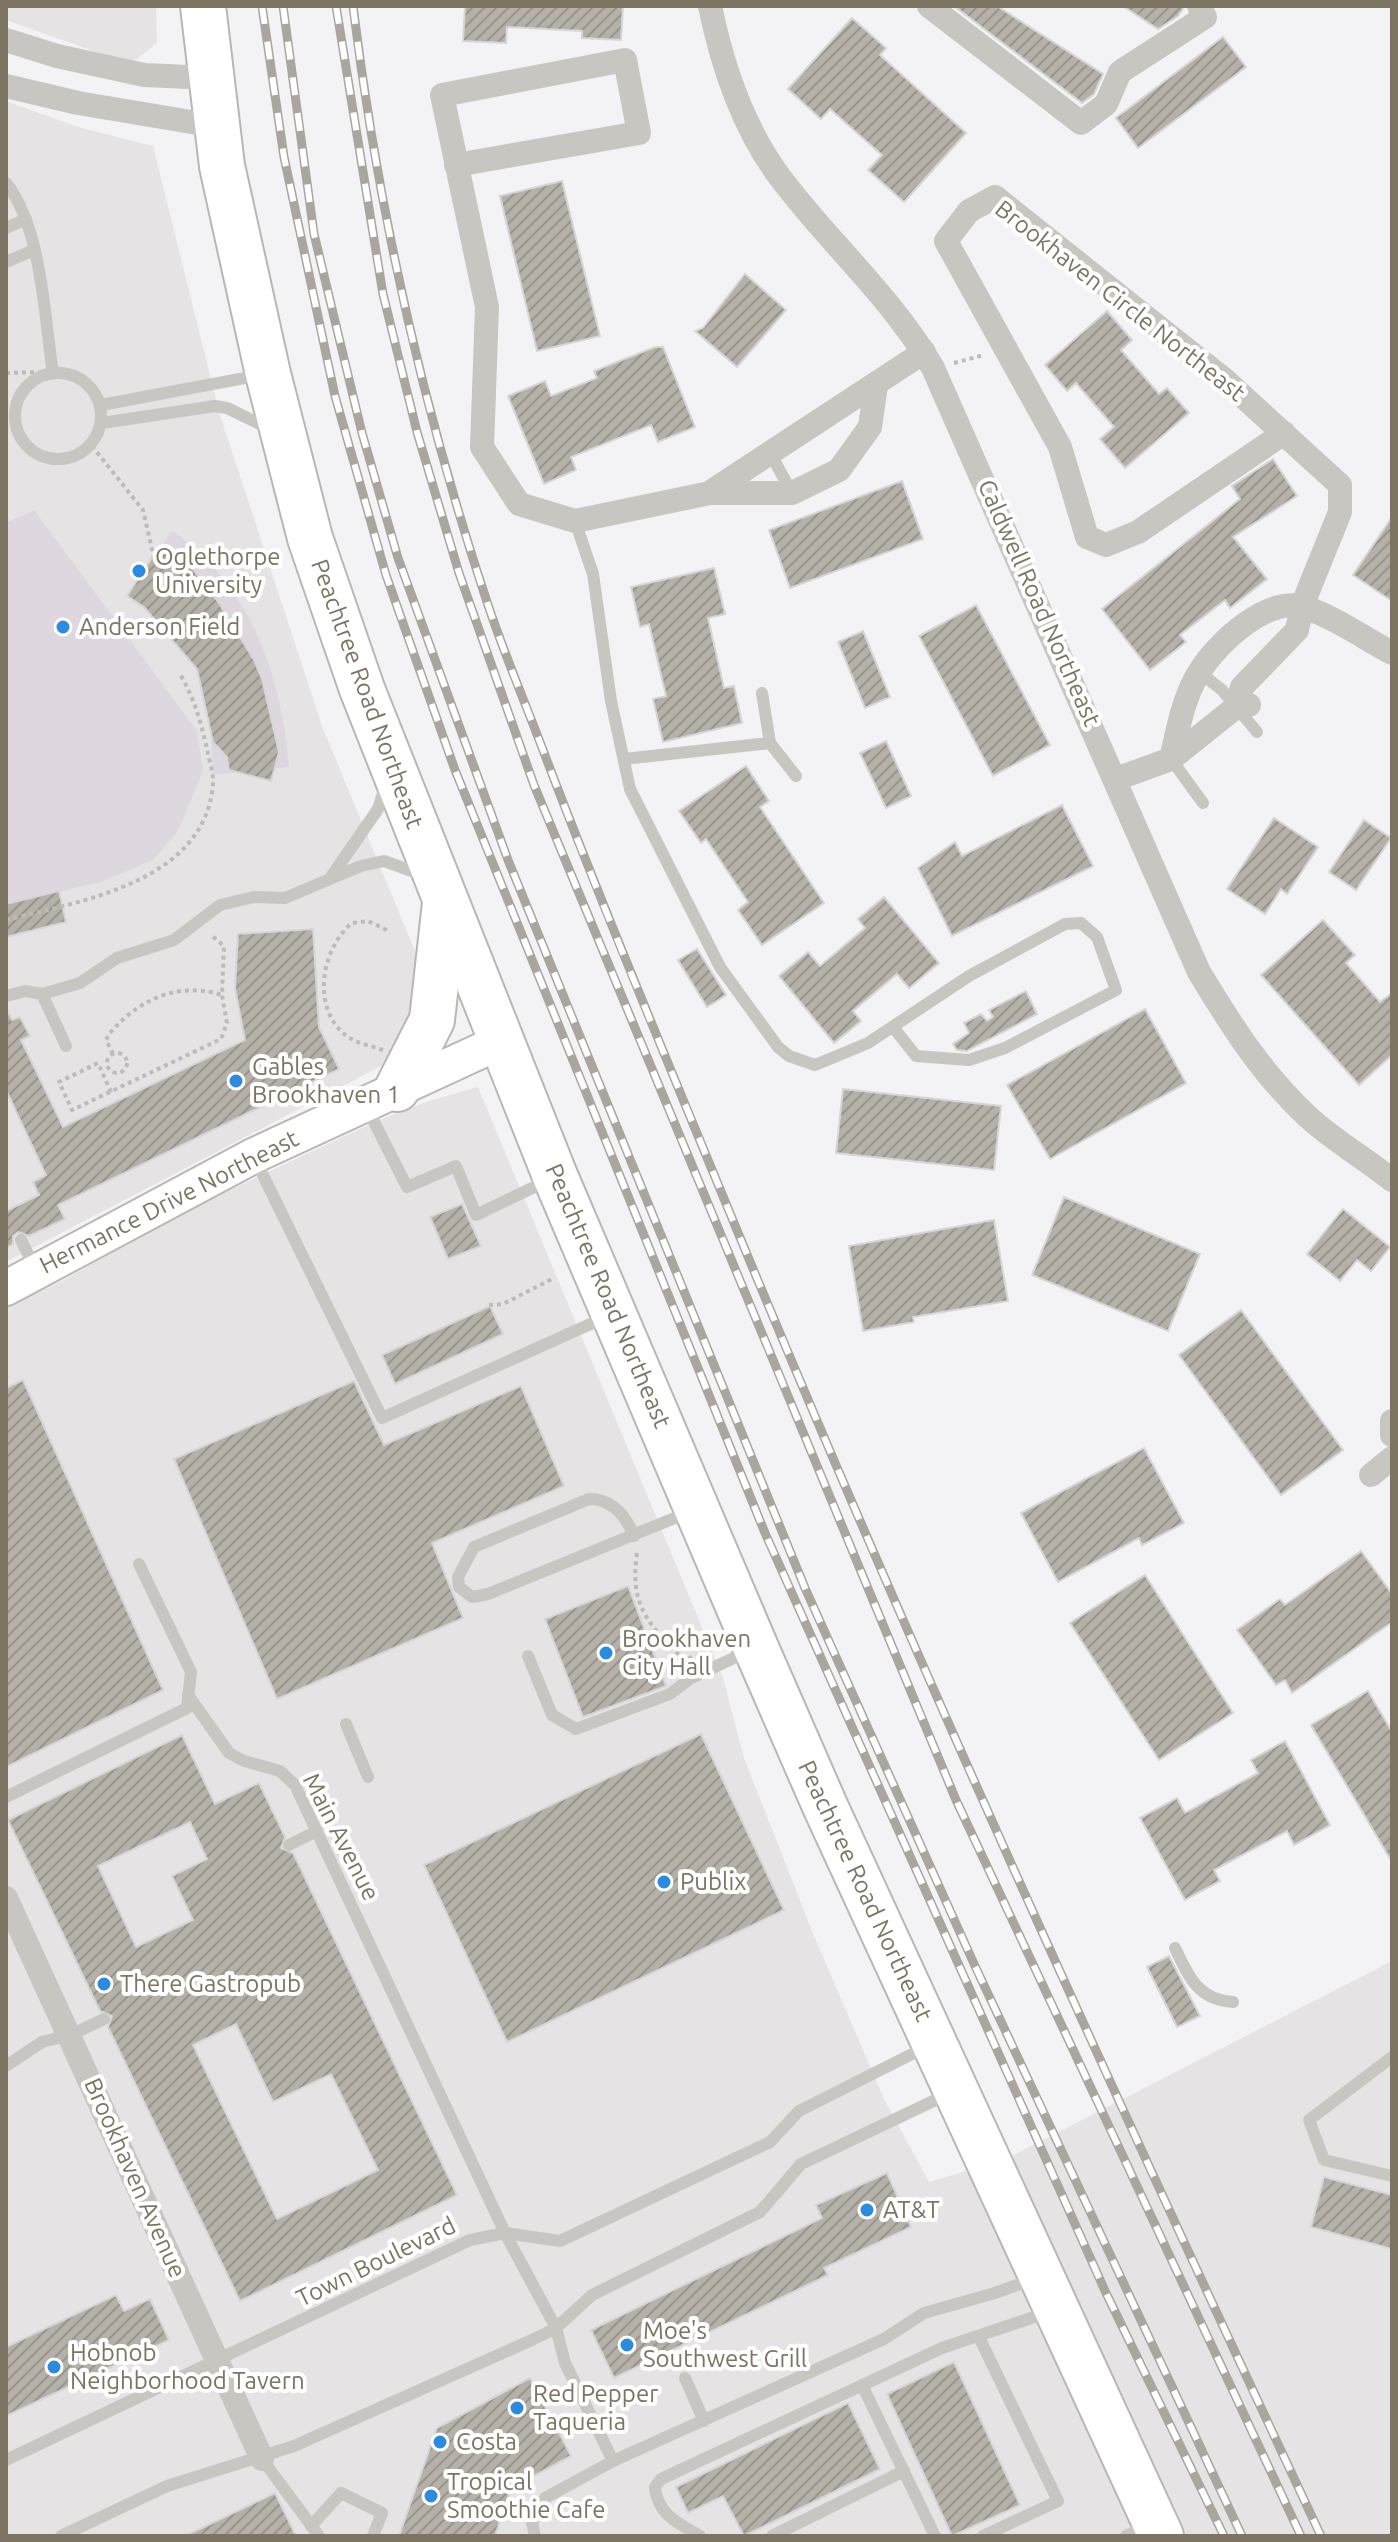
<svg xmlns="http://www.w3.org/2000/svg" width="1398" height="2542" font-family="Ubuntu,sans-serif">
<style>
.built{fill:#e5e3e4}
.pitch{fill:#ded7e0}
.building{fill:url(#building-hatch);stroke:#d6d5d7;stroke-width:2;fill-rule:evenodd}
.lines{fill:none;stroke-linecap:round;stroke-linejoin:round}
.secondary-casing{stroke:#bbb8b1;stroke-width:38}
.highway-casing{stroke:#b9b7b2;stroke-width:48}
.path{stroke:#bebcb9;stroke-width:4;stroke-dasharray:4 4;stroke-linecap:butt}
.lane{stroke:#c8c6c1;stroke-width:12}
.street{stroke:#c8c6c1;stroke-width:24}
.secondary{stroke:#fff;stroke-width:34}
.highway{stroke:#fff;stroke-width:44}
.rail-casing{stroke:#aaa69e;stroke-width:9}
.rail{stroke:#fff;stroke-width:6;stroke-dasharray:18;stroke-linecap:butt}
.poi-dot{fill:#2b8bde;stroke:#fff;stroke-width:3}
.labels{text-anchor:middle;stroke-width:8;stroke-linejoin:round;paint-order:stroke}
.street-label{font-size:24px;fill:#7d7462;stroke:#fff}
.poi-label{font-size:24px;fill:#7d7462;stroke:#fff;text-anchor:start}
</style>
<defs>
<pattern id="building-hatch" width="6" height="6" patternUnits="userSpaceOnUse" patternTransform="scale(2)"><rect width="6" height="6" fill="#b6b1a8"/><path d="M-1 1l2-2M0 6l6-6M5 7l2-2" fill="none" stroke="#99958c"/></pattern>
</defs>
<rect width="100%" height="100%" fill="#f3f3f6"/>
<g class="built">
<polygon points="6,6 156,6 157,43 130,64 6,20"/>
<polygon points="6,101 78,127 153,146 220,415 322,726 448,1031 6,1262"/>
<polygon points="478,1087 723,1678 744,1758 814,1936 884,2099 929,2182 1004,2160 1392,1961 1392,2536 6,2536 6,1307 62,1281 187,1210 379,1120 429,1101"/>
</g>
<g class="pitch">
<polygon points="34,510 197,731 203,771 178,831 153,860 101,882 6,904 6,523"/>
<path d="M172,531C251,585 281,674 289,767L212,775C212,736 212,691 194,656C183,636 149,610 131,593Z"/>
</g>
<g class="building">
<polygon points="465,6 623,6 621,40 582,38 582,31 507,27 506,43 463,41"/>
<polygon points="954,6 997,6 1103,74 1094,94 1082,103"/>
<polygon points="1123,6 1184,6 1184,7 1178,16 1158,29"/>
<polygon points="852,18 886,48 880,55 966,133 904,202 868,170 882,155 830,109 821,119 788,89"/>
<polygon points="1223,37 1246,67 1138,148 1116,118"/>
<polygon points="562,181 600,336 537,351 500,196"/>
<polygon points="745,274 786,310 737,367 695,331 703,328"/>
<polygon points="1107,311 1132,340 1121,350 1159,394 1167,388 1189,413 1125,468 1100,439 1114,427 1076,383 1067,391 1045,365"/>
<polygon points="655,347 663,347 695,427 658,442 651,425 571,457 576,470 544,484 508,396 545,381 551,396 597,378 594,371"/>
<polygon points="1273,459 1297,496 1233,537 1267,579 1230,608 1225,600 1180,635 1186,642 1150,670 1102,609 1240,499 1232,486"/>
<polygon points="902,481 923,539 790,588 769,530"/>
<polygon points="1392,517 1392,601 1353,575"/>
<polygon points="159,547 192,568 219,603 254,660 262,679 279,752 271,781 229,770 227,757 213,742 197,669 144,607 127,596"/>
<polygon points="714,568 725,614 708,618 724,688 734,686 742,723 663,742 653,699 666,696 649,624 640,627 631,587"/>
<polygon points="976,605 1050,745 993,776 919,636"/>
<polygon points="863,631 890,697 865,708 838,642"/>
<polygon points="886,741 911,796 886,808 860,753"/>
<polygon points="746,766 769,801 760,807 824,903 762,945 738,910 748,902 706,839 701,843 679,811"/>
<polygon points="1062,805 1093,866 952,936 918,868 955,842 962,856"/>
<polygon points="1274,818 1318,847 1287,894 1281,889 1265,914 1227,889"/>
<polygon points="1364,820 1391,838 1356,890 1329,872"/>
<polygon points="59,891 66,922 6,937 6,904"/>
<polygon points="884,897 939,963 909,988 897,974 853,1011 861,1021 834,1043 779,976 808,952 820,966 865,928 858,919"/>
<polygon points="1323,920 1355,955 1346,963 1380,1002 1392,993 1392,1055 1359,1085 1261,975"/>
<polygon points="313,929 319,1027 339,1069 58,1205 65,1219 29,1236 18,1232 13,1236 13,1244 6,1248 6,1211 39,1195 33,1182 46,1175 6,1090 6,1008 12,1020 20,1017 30,1036 21,1040 63,1127 245,1040 235,988 238,934"/>
<polygon points="697,949 726,995 707,1007 678,960"/>
<polygon points="1026,991 1037,1014 967,1051 957,1050 953,1044 969,1033 964,1023 981,1014 987,1021 993,1017 989,1010"/>
<polygon points="1145,1009 1186,1083 1050,1159 1007,1085"/>
<polygon points="843,1089 1001,1106 994,1170 836,1153"/>
<polygon points="1064,1197 1200,1254 1168,1331 1032,1275"/>
<polygon points="462,1204 481,1246 448,1259 430,1217"/>
<polygon points="1343,1209 1390,1247 1371,1271 1357,1260 1340,1281 1307,1254"/>
<polygon points="994,1220 1008,1301 913,1317 914,1322 863,1331 849,1246"/>
<polygon points="490,1306 503,1334 395,1384 382,1355"/>
<polygon points="1241,1310 1343,1450 1281,1495 1179,1355"/>
<polygon points="23,1380 163,1690 6,1767 6,1388"/>
<polygon points="354,1381 384,1445 521,1386 564,1486 432,1543 463,1618 277,1699 174,1459"/>
<polygon points="1144,1448 1184,1523 1142,1545 1139,1538 1058,1582 1021,1513"/>
<polygon points="1361,1551 1392,1594 1392,1622 1292,1693 1285,1680 1276,1685 1237,1630 1280,1599 1285,1605"/>
<polygon points="1145,1575 1233,1713 1159,1760 1070,1623"/>
<polygon points="628,1586 666,1686 583,1717 545,1619"/>
<polygon points="1368,1691 1392,1732 1392,1862 1311,1725"/>
<polygon points="701,1734 784,1910 507,2042 424,1865"/>
<path d="M182,1735L215,1804L259,1783L285,1837L281,1848L293,1853L457,2195L240,2301L108,2027L112,2016L100,2011L8,1820ZM190,1822L207,1859L172,1876L193,1920L136,1947L98,1866ZM236,2024L273,2102L331,2074L378,2170L277,2219L193,2045Z"/>
<polygon points="1285,1741 1330,1825 1294,1845 1287,1831 1214,1870 1220,1881 1185,1900 1140,1818 1177,1798 1185,1813 1258,1773 1251,1760"/>
<polygon points="1169,1956 1200,2016 1177,2027 1147,1967"/>
<polygon points="887,2173 911,2227 824,2268 828,2275 614,2378 591,2330 822,2218 816,2205"/>
<polygon points="1324,2177 1392,2195 1392,2249 1311,2227"/>
<polygon points="116,2295 124,2311 150,2299 169,2340 6,2416 6,2347"/>
<polygon points="954,2362 1020,2505 952,2536 887,2394"/>
<polygon points="530,2378 571,2456 511,2488 495,2536 399,2536 437,2428"/>
<polygon points="848,2403 880,2469 744,2536 723,2496 688,2513 676,2487"/>
<polygon points="275,2493 296,2536 185,2536"/>
</g>
<g class="lines">
<defs>
<polyline id="secondary" points="6,1288 253,1156 502,1041"/>
<g id="highway">
<polyline points="203,6 222,166 268,374 310,538 362,689 555,1176 756,1648 825,1806 1161,2536"/>
<polyline points="397,1089 432,1020 445,903"/>
</g>
</defs>
<use href="#secondary" class="secondary-casing"/>
<use href="#highway" class="highway-casing"/>
<g class="path">
<polyline points="954,363 984,355"/>
<polyline points="6,373 39,372"/>
<polyline points="92,446 143,510 154,558"/>
<path d="M6,920C82,901 204,882 213,785C214,774 209,760 207,749C201,722 194,698 180,674"/>
<path d="M383,1050C369,1045 353,1043 342,1032C312,1004 322,948 352,923L368,921L389,931"/>
<circle cx="117" cy="1063" r="10"/>
<path d="M113,1054L106,1040L109,1034C138,1000 177,981 222,995"/>
<polyline points="111,1092 98,1063 59,1082 72,1110 221,1039 227,1023 222,995 224,946 211,935"/>
<polyline points="489,1305 503,1304 554,1278"/>
<path d="M637,1553C629,1606 649,1625 684,1660L698,1655"/>
</g>
<g class="lane">
<path d="M6,183C42,228 44,316 53,373"/>
<polyline points="6,228 26,219"/>
<polyline points="6,262 34,250"/>
<circle cx="58" cy="416" r="43"/>
<polyline points="101,405 261,375"/>
<polyline points="102,423 215,406 227,408 272,430"/>
<polyline points="769,451 792,493"/>
<polyline points="575,521 593,574 611,701 630,789 720,967 778,1047 789,1056 815,1065 868,1043 969,976 1065,924 1081,923 1097,937 1116,990 1005,1048 969,1060 916,1056 893,1027"/>
<polyline points="1199,672 1222,690 1257,732"/>
<polyline points="762,693 770,743 796,776"/>
<polyline points="624,759 770,743"/>
<polyline points="1171,759 1203,803"/>
<polyline points="331,877 378,809 386,784"/>
<polyline points="6,996 25,991 42,994"/>
<polyline points="66,1046 42,994 80,983 117,958 174,940 220,905 254,897 285,898 361,866 384,861 423,875"/>
<polyline points="366,1106 407,1187 456,1166 476,1215 549,1180"/>
<polyline points="255,1159 382,1418 606,1317"/>
<polyline points="21,1240 36,1270"/>
<path d="M634,1536C626,1516 613,1499 589,1499L474,1547L458,1577L459,1587L472,1597L488,1594L692,1511"/>
<polyline points="528,1656 552,1715 576,1729 670,1694 691,1678 751,1650"/>
<polyline points="188,1695 229,1753 244,1761 280,1771 295,1785 505,2233 556,2328 565,2363 613,2461"/>
<polyline points="346,1724 368,1777"/>
<polyline points="6,1797 187,1708 191,1672 139,1564"/>
<polyline points="289,1845 317,1831"/>
<path d="M1175,1948C1189,1977 1198,2000 1233,2002"/>
<polyline points="1392,2057 1309,2120 1324,2160 1392,2176"/>
<polyline points="6,2066 42,2042 71,2035 104,2019"/>
<polyline points="979,2337 1058,2501 983,2536"/>
<polyline points="685,2378 704,2421"/>
<polyline points="863,2387 935,2536"/>
<polyline points="262,2459 319,2536"/>
<polyline points="6,2460 470,2240 505,2233 560,2241 770,2142 799,2111 928,2046"/>
<polyline points="311,2526 341,2493 382,2513 373,2536"/>
<polyline points="61,2536 167,2486 294,2446 532,2340 556,2328 592,2295 760,2212 801,2164 948,2094"/>
<polyline points="535,2536 532,2523 545,2498 613,2461 884,2339 924,2313 995,2293 1033,2279"/>
<path d="M700,2536C679,2524 657,2514 655,2487L661,2479L942,2348L1052,2311"/>
<polyline points="772,2536 904,2471"/>
<polyline points="1126,2536 1148,2526"/>
</g>
<g class="street">
<path d="M710,6C722,65 743,127 779,176C828,242 891,296 933,368L1199,972C1231,1025 1262,1074 1307,1116C1333,1140 1364,1158 1392,1180"/>
<polyline points="929,6 1081,123 1106,104 1120,72 1205,17 1199,6"/>
<polyline points="6,40 57,56 144,75 211,78"/>
<polyline points="6,86 78,103 215,126"/>
<polyline points="456,165 639,133 625,60 442,95 487,307 482,447 519,504 575,521 710,493 792,493 839,470 870,427 876,385"/>
<polyline points="712,491 924,352"/>
<polyline points="1236,707 1242,687 1297,630 1302,606 1340,512 1340,485 1226,381 995,197 969,211 946,241 1060,447 1087,537 1106,545 1138,532 1284,433"/>
<path d="M1171,759C1178,730 1183,697 1200,671C1218,642 1268,596 1304,607C1334,617 1364,638 1392,653"/>
<polyline points="1116,779 1171,759 1236,707 1249,705"/>
<polyline points="1392,1421 1392,1435"/>
<polyline points="1371,1475 1392,1458"/>
<polyline points="6,1898 262,2459"/>
</g>
<use href="#secondary" class="secondary"/>
<use href="#highway" class="highway"/>
<defs>
<g id="rail">
<polyline points="262,6 284,157 335,396 386,575 455,770 765,1533 1106,2293 1224,2536"/>
<polyline points="283,6 314,234 362,433 398,558 508,860 805,1588 975,1966 1242,2536"/>
<polyline points="336,6 383,294 417,432 459,573 534,785 956,1800 1301,2536"/>
<path d="M353,6C378,210 423,410 488,605C505,656 527,707 546,758C601,903 661,1046 720,1189C907,1644 1112,2090 1321,2536"/>
</g>
</defs>
<use href="#rail" class="rail-casing"/>
<use href="#rail" class="rail"/>
</g>
<g class="poi-dot">
<circle cx="139" cy="571" r="8"/>
<circle cx="63" cy="627" r="8"/>
<circle cx="236" cy="1081" r="8"/>
<circle cx="606" cy="1653" r="8"/>
<circle cx="664" cy="1882" r="8"/>
<circle cx="104" cy="1984" r="8"/>
<circle cx="867" cy="2210" r="8"/>
<circle cx="627" cy="2345" r="8"/>
<circle cx="54" cy="2367" r="8"/>
<circle cx="517" cy="2408" r="8"/>
<circle cx="440" cy="2442" r="8"/>
<circle cx="431" cy="2496" r="8"/>
</g>
<g class="labels">
<g class="street-label">
<text transform="translate(1120 301) rotate(38)" y="8">Brookhaven Circle Northeast</text>
<text transform="translate(1039 603) rotate(66)" y="8">Caldwell Road Northeast</text>
<text transform="translate(367 694) rotate(70)" y="8">Peachtree Road Northeast</text>
<text transform="translate(169 1202) rotate(-27)" y="8">Hermance Drive Northeast</text>
<text transform="translate(608 1296) rotate(67)" y="8">Peachtree Road Northeast</text>
<text transform="translate(341 1837) rotate(63)" y="8">Main Avenue</text>
<text transform="translate(865 1891) rotate(65)" y="8">Peachtree Road Northeast</text>
<text transform="translate(135 2178) rotate(66)" y="8">Brookhaven Avenue</text>
<text transform="translate(376 2262) rotate(-26)" y="8">Town Boulevard</text>
</g>
<g class="poi-label">
<text x="155" y="565">Oglethorpe<tspan x="155" dy="28">University</tspan></text>
<text x="79" y="635">Anderson Field</text>
<text x="252" y="1075">Gables<tspan x="252" dy="28">Brookhaven 1</tspan></text>
<text x="622" y="1647">Brookhaven<tspan x="622" dy="28">City Hall</tspan></text>
<text x="680" y="1890">Publix</text>
<text x="120" y="1992">There Gastropub</text>
<text x="883" y="2218">AT&amp;T</text>
<text x="643" y="2339">Moe's<tspan x="643" dy="28">Southwest Grill</tspan></text>
<text x="70" y="2361">Hobnob<tspan x="70" dy="28">Neighborhood Tavern</tspan></text>
<text x="533" y="2402">Red Pepper<tspan x="533" dy="28">Taqueria</tspan></text>
<text x="456" y="2450">Costa</text>
<text x="447" y="2490">Tropical<tspan x="447" dy="28">Smoothie Cafe</tspan></text>
</g>
</g>
<rect width="1398" height="2542" fill="none" stroke="#7d7462" stroke-width="16"/>
</svg>
